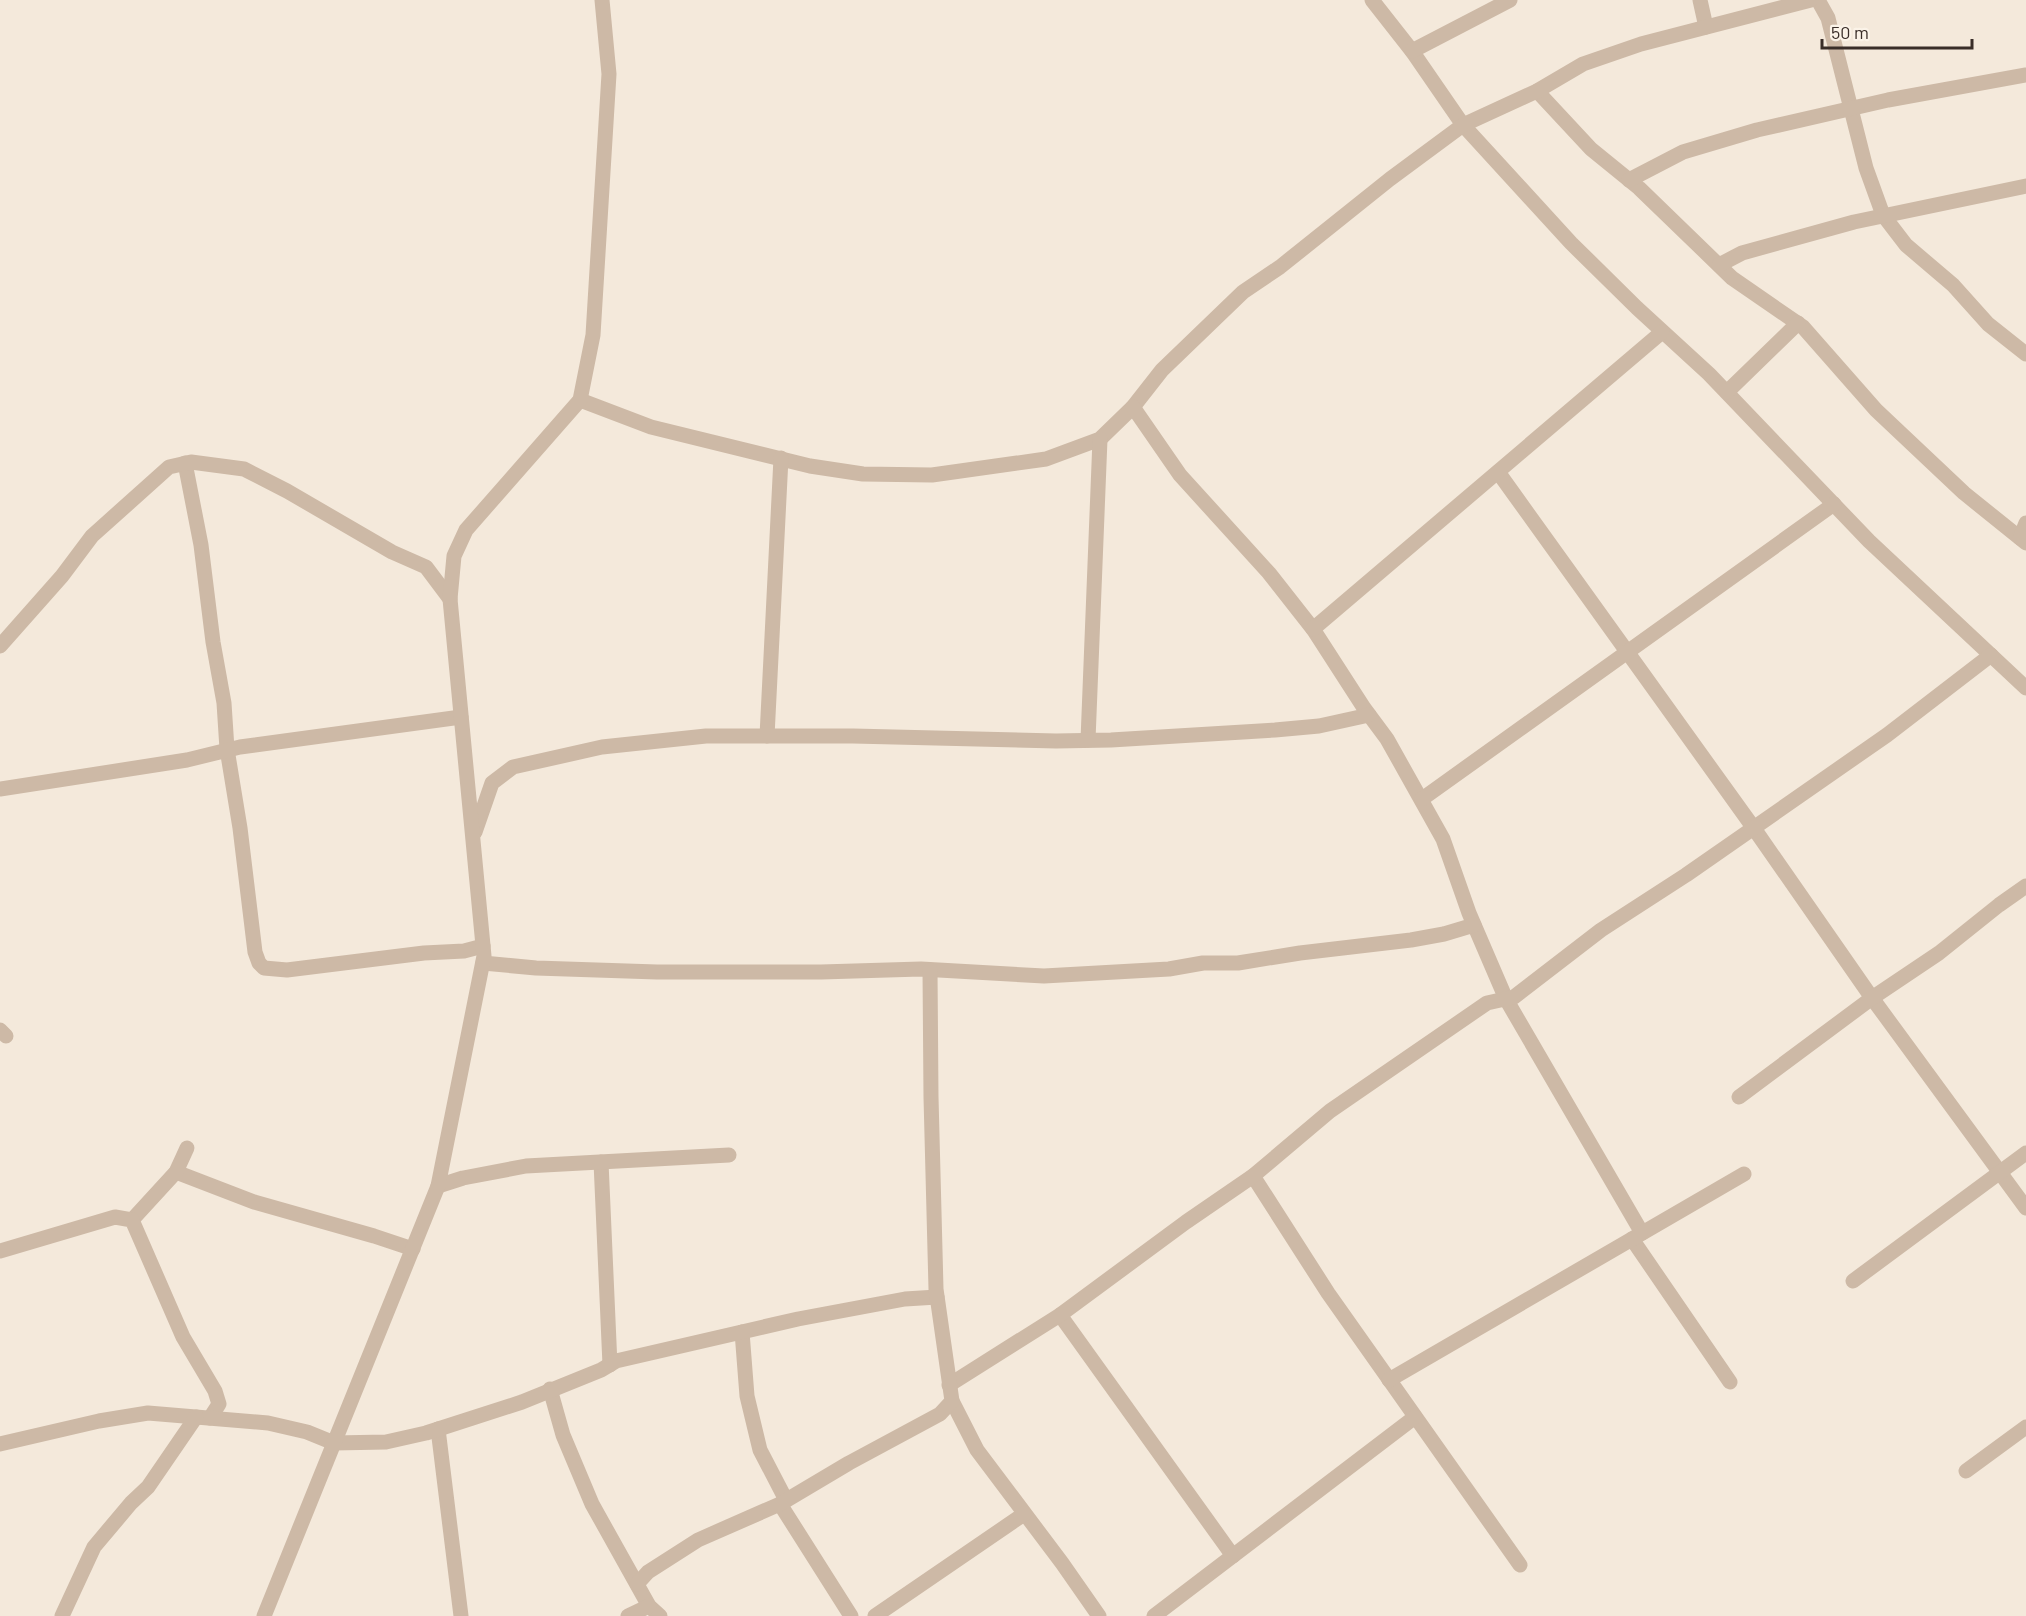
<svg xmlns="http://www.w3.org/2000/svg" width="2026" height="1616" font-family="Barlow,sans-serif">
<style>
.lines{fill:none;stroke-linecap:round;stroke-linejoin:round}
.minor{stroke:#cdb9a6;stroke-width:15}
</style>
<rect width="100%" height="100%" fill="#f4e9db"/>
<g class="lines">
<g class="minor">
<polyline points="1372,0 1412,51 1463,125 1571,243 1637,308 1709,374 1869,541 2026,688"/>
<polyline points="1700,0 1706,27"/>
<polyline points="1818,0 1828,18 1866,168 1883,215 1906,245 1953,285 1988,324 2026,354"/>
<polyline points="1412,51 1510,0"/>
<polyline points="1537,91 1591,149 1639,188 1732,278 1803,327 1876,410 1964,493 2026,543"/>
<polyline points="1629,180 1683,152 1757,130 1888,100 2026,75"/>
<polyline points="1719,265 1742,253 1854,222 2026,186"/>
<polyline points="1727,392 1798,323"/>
<polyline points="580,400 651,427 810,466 863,474 932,475 1046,459 1100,439 1133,407 1162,370 1243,292 1280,267 1390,179 1463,125 1537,91 1583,64 1641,44 1811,0"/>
<polyline points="1133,407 1180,475 1269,573 1313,629 1364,708 1387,739 1443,839 1469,913 1506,999 1642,1233"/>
<polyline points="185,463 201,545 213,642 224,703 227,749 240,828 255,952 259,963 264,968 287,970 424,953 464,951 483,946"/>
<polyline points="1498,472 1753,827 1872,998 2026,1208"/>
<polyline points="2020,538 2026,523"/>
<polyline points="1313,629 1662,332"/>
<polyline points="0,646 62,576 92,536 169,467 191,462 244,469 287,491 392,552 426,567 450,599"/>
<polyline points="767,736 781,458"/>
<polyline points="1088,740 1100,439"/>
<polyline points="0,789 187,760 240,747 461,717"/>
<polyline points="1422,799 1834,504"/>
<polyline points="475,832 492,783 513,767 602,747 706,736 853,736 1056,741 1111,740 1275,730 1319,726 1369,715"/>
<polyline points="483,963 536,968 657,972 821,972 921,969 1044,976 1169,969 1203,963 1238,963 1300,953 1411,940 1444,934 1474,925"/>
<polyline points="0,1030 6,1036"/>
<polyline points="1739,1097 1872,998 1939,953 1999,905 2026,886"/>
<polyline points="601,1162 610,1365"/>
<polyline points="176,1172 254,1202 374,1236 413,1249"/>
<polyline points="1253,1176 1328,1293 1520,1565"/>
<polyline points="438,1186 463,1178 526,1166 729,1155"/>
<polyline points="132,1220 176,1172 187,1148"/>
<polyline points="1632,1239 1730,1382"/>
<polyline points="0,1251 115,1217 132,1220 183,1337 215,1391 219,1404 210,1418"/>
<polyline points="1853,1281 2026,1153"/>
<polyline points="1060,1315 1233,1556"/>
<polyline points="742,1332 747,1396 760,1450 786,1500"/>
<polyline points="1389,1380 1744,1174"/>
<polyline points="949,1385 1060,1315 1186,1222 1253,1176 1330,1111 1487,1003 1514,997 1601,930 1686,875 1887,735 1991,655"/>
<polyline points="550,1389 563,1435 592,1504 649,1606 660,1616"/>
<polyline points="952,1401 977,1450 1062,1563 1099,1616"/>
<polyline points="438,1429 461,1616"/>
<polyline points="0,1444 99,1421 148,1413 268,1423 307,1432 334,1443 386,1442 426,1433 522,1402 601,1370 616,1361 798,1319 905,1299 937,1297"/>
<polyline points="1966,1471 2026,1427"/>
<polyline points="780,1504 851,1616"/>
<polyline points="637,1584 648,1572 698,1540 780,1504 849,1463 940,1414 952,1401 936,1289 931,1097 930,970"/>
<polyline points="62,1616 94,1547 131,1503 148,1487 196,1417"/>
<polyline points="264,1616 438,1186 484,956 450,599 454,556 466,530 580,400 593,335 609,74 602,0"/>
<polyline points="628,1616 649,1606"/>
<polyline points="875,1616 1024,1514"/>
<polyline points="1154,1616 1415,1417"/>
</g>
</g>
<path d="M1822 39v9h150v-9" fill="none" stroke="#392d28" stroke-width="3"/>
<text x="1831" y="39" font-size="18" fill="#392d28" stroke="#fbf3e8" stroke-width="4.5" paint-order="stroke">50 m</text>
</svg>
